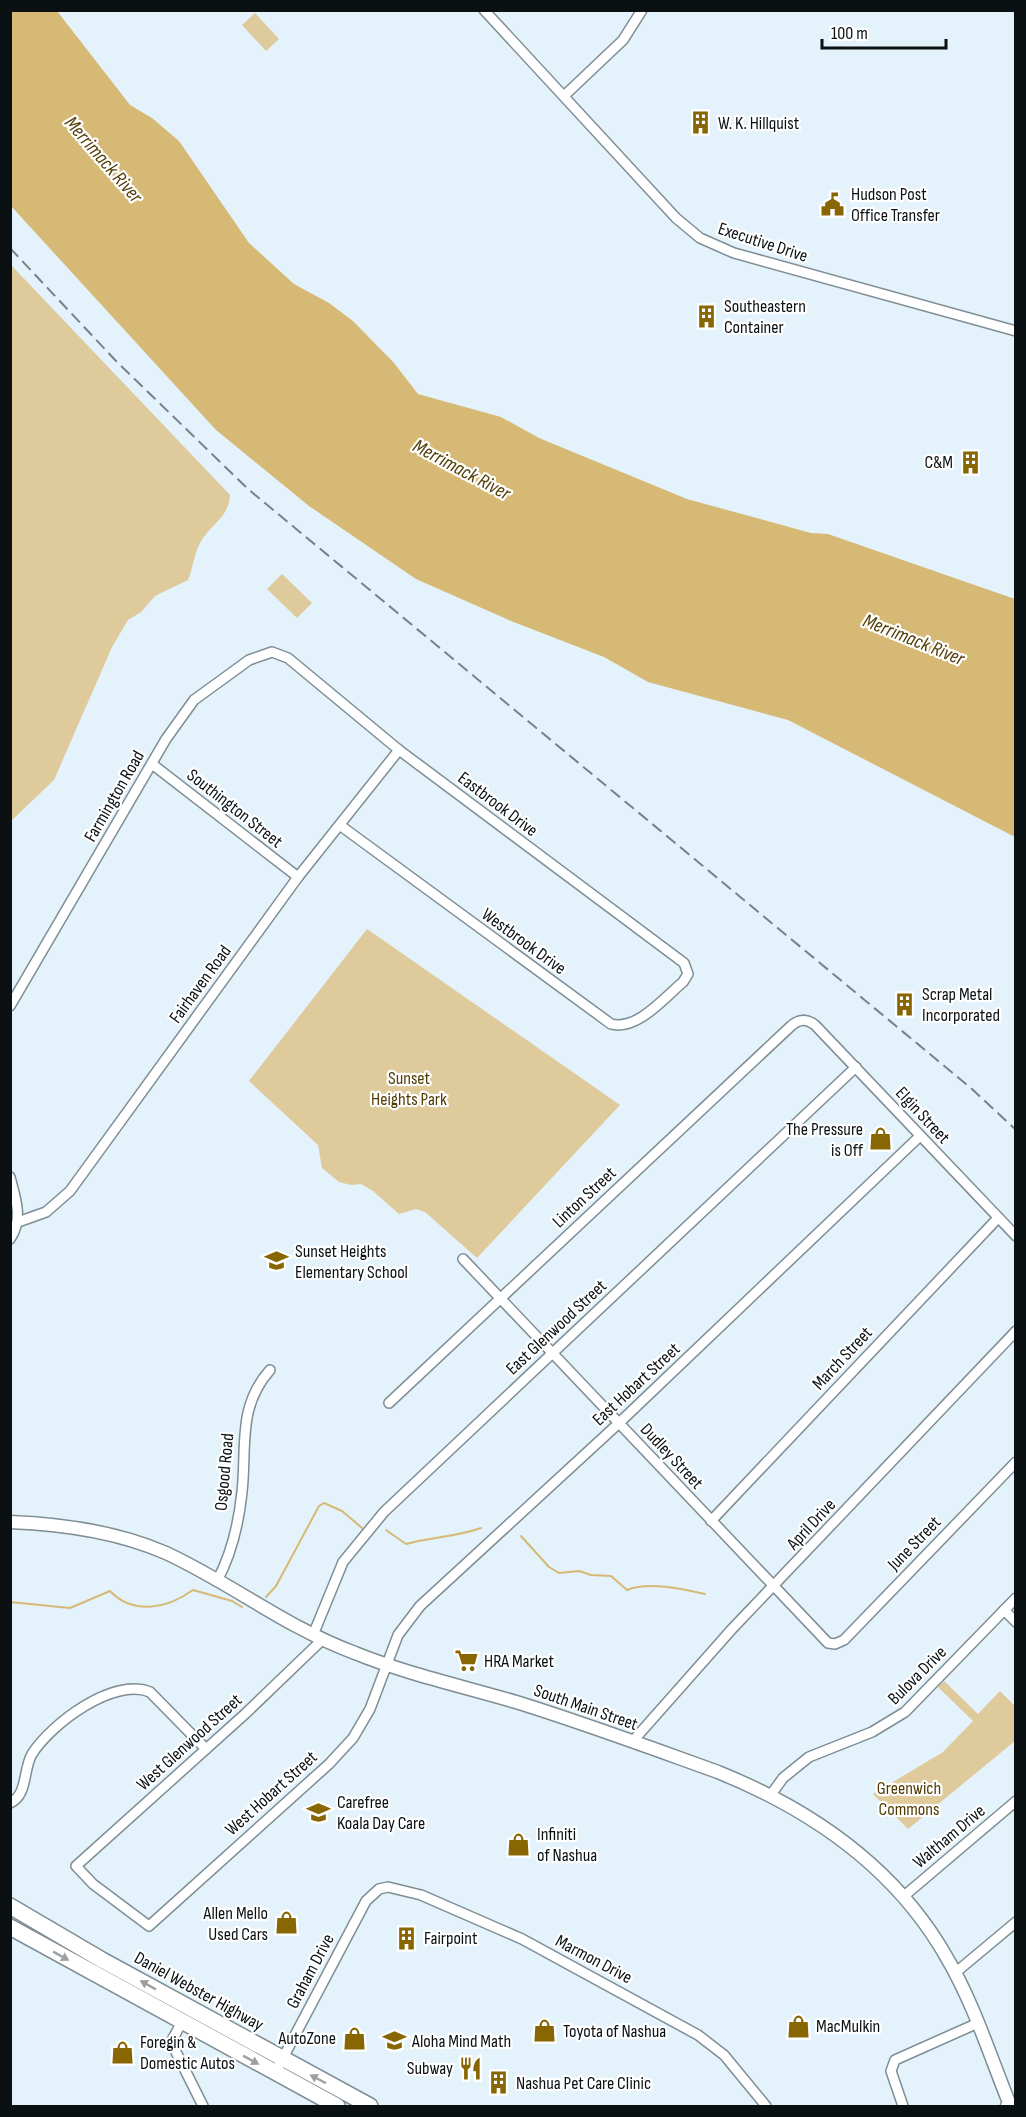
<svg xmlns="http://www.w3.org/2000/svg" width="1026" height="2117" font-family="'Sofia Sans Condensed',sans-serif">
<style>
.green{fill:#dfca9c}
.water{fill:#d7b976}
.lines{fill:none;stroke-linecap:round;stroke-linejoin:round}
.stream{stroke:#d7b976;stroke-width:2}
.minor-casing{stroke:#7f8d95;stroke-width:12}
.tertiary-casing{stroke:#7f8d95;stroke-width:15}
.primary-casing{stroke:#7f8d95;stroke-width:18}
.minor{stroke:#fff;stroke-width:9}
.tertiary{stroke:#fff;stroke-width:12}
.primary{stroke:#fff;stroke-width:15}
.rail{stroke:#778288;stroke-width:2;stroke-dasharray:12 6;stroke-linecap:butt}
.oneway{fill:#9d9fa1}
.labels{text-anchor:middle;stroke-width:4.5;stroke-linejoin:round;paint-order:stroke}
.poi-label{font-size:18px;fill:#0b1013;stroke:#fff;text-anchor:start}
.street-label{font-size:18px;fill:#0b1013;stroke:#fff}
.park-label{font-size:18px;fill:#513d04;stroke:#fff}
.water-label{font-size:20px;font-style:italic;fill:#554009;stroke:#fff}
</style>
<rect width="100%" height="100%" fill="#e3f2fb"/>
<g class="green">
<polygon points="255,13 279,39 266,51 242,25"/>
<path d="M11,265L230,495C229,518 210,524 200,543C194,554 193,568 188,580L155,596L141,612L128,620L112,647L54,780L11,821Z"/>
<polygon points="282,574 312,603 297,618 267,589"/>
<polygon points="367,929 620,1105 477,1258 425,1212 416,1209 399,1214 373,1191 361,1184 351,1185 339,1182 322,1168 318,1145 249,1081"/>
<polygon points="944,1681 978,1714 1000,1691 1015,1706 1015,1741 908,1829 873,1794 943,1752 973,1721 938,1687"/>
</g>
<polygon class="water" points="11,10 57,11 130,105 152,118 179,141 249,243 294,284 329,303 353,321 394,363 418,394 501,417 539,438 687,499 811,533 828,534 1015,599 1015,837 788,720 648,682 604,657 511,621 416,579 309,506 216,430 11,206"/>
<g class="lines">
<g class="stream">
<path d="M386,1530L406,1544C431,1537 456,1537 481,1528"/>
<path d="M521,1536L549,1567L559,1573L579,1571L591,1575L611,1576L627,1590C648,1581 683,1589 705,1594"/>
<polyline points="266,1597 276,1586 319,1506 324,1503 342,1511 362,1528"/>
<path d="M10,1602L70,1608L110,1591C134,1616 168,1608 193,1590L232,1601L242,1607"/>
</g>
<defs>
<g id="minor">
<polyline points="484,10 676,218 700,238 734,253 1016,331"/>
<polyline points="564,96 623,40 642,10"/>
<polyline points="152,764 298,877"/>
<path d="M10,1006L166,739L194,700L249,660L272,652L288,658L399,750L684,963L688,974L683,982C664,998 637,1031 611,1024L341,826"/>
<path d="M10,1177C15,1197 24,1219 10,1239"/>
<polyline points="18,1222 46,1212 70,1191 298,877 399,750"/>
<polyline points="463,1259 828,1643 835,1644 844,1640 1016,1462"/>
<path d="M389,1403L791,1026C799,1019 806,1018 815,1025L1016,1236"/>
<polyline points="711,1521 998,1218"/>
<path d="M217,1581C231,1555 239,1521 242,1492C247,1447 237,1407 270,1370"/>
<polyline points="1004,1610 1016,1622"/>
<polyline points="313,1635 343,1562 384,1512 856,1067"/>
<polyline points="322,1640 245,1714 76,1866 93,1884 149,1926 329,1764 353,1738 370,1709 398,1635 420,1606 619,1423 920,1136"/>
<polyline points="632,1742 732,1629 1016,1331"/>
<polyline points="770,1796 783,1778 809,1757 872,1732 905,1712 1016,1598"/>
<path d="M10,1803C28,1795 23,1769 32,1754C51,1724 113,1677 150,1692L206,1749"/>
<polyline points="904,1896 1016,1801"/>
<polyline points="955,1973 1016,1922"/>
<polyline points="182,2022 171,2042 203,2106"/>
<polyline points="275,2073 366,1901 379,1889 388,1887 421,1895 522,1939 698,2035 724,2055 766,2106"/>
<polyline points="903,2106 891,2071 895,2060 978,2023"/>
</g>
<path id="tertiary" d="M10,1522C63,1524 118,1532 166,1553C231,1583 287,1628 355,1653C407,1674 462,1686 516,1702C584,1723 651,1748 718,1772C812,1810 896,1868 947,1958C974,2004 990,2056 1010,2105L1007,2106"/>
<g id="primary">
<polyline points="10,1906 102,1960 370,2106"/>
<polyline points="10,1927 337,2106"/>
</g>
</defs>
<use href="#minor" class="minor-casing"/>
<use href="#tertiary" class="tertiary-casing"/>
<use href="#primary" class="primary-casing"/>
<use href="#minor" class="minor"/>
<use href="#tertiary" class="tertiary"/>
<use href="#primary" class="primary"/>
<polyline class="rail" points="10,248 116,361 248,489 972,1089 1016,1130"/>
</g>
<defs><path id="oneway-solid" d="M-6-.8H1V-3.2L6.5 0L1 3.2V.8H-6Z" transform="scale(1.5)"/></defs>
<g class="oneway">
<use href="#oneway-solid" transform="translate(61 1956) rotate(29)"/>
<use href="#oneway-solid" transform="translate(148 1985) rotate(-151)"/>
<use href="#oneway-solid" transform="translate(251 2060) rotate(29)"/>
<use href="#oneway-solid" transform="translate(318 2079) rotate(-152)"/>
</g>
<defs>
<symbol id="building-bare" viewBox="-9 -9 18 18"><path d="M-4-6H4V6H1V3H-1V6H-4ZM-2.5-4.3h1.7v1.8h-1.7ZM.8-4.3h1.7v1.8H.8ZM-2.5-1h1.7V.8h-1.7ZM.8-1h1.7V.8H.8Z" fill="#886602" stroke="#fff" stroke-width="2.5" paint-order="stroke"/></symbol>
<symbol id="civic-bare" viewBox="-9 -9 18 18"><path d="M-.6-6.5H3V-4.5H.6V-3L4-1V1h2V6H-6V1h2V-1L-.6-3ZM-1.2 2.5V6h2.4V2.5Z" fill="#886602" stroke="#fff" stroke-width="2.5" paint-order="stroke"/></symbol>
<symbol id="shop-bare" viewBox="-9 -9 18 18"><path d="M-5-2.5h2.3a2.7 3.5 0 0 1 5.4 0H5L5.5 6h-11ZM-1.5-2.5h3a1.5 2.3 0 0 0-3 0Z" fill="#886602" stroke="#fff" stroke-width="2.5" paint-order="stroke"/></symbol>
<symbol id="school-bare" viewBox="-9 -9 18 18"><path d="M0-5L7-2L0 1L-7-2ZM-4 1L0 2.5L4 1V4Q0 6-4 4Z" fill="#886602" stroke="#fff" stroke-width="2.5" paint-order="stroke"/></symbol>
<symbol id="supermarket-bare" viewBox="-9 -9 18 18"><path d="M-6-5.5h2.5l.6 2H6L4.5 2H-2.5L-4.4-4H-6ZM-1.5 3.2a1.3 1.3 0 1 0 .1 0ZM3 3.2a1.3 1.3 0 1 0 .1 0Z" fill="#886602" stroke="#fff" stroke-width="2.5" paint-order="stroke"/></symbol>
<symbol id="restaurant-bare" viewBox="-9 -9 18 18"><path d="M-5-6h1v4h1v-4h1v4h1v-4h1v5L-1.5 .5V6h-2V.5L-5-1ZM5-6V6H3V1.5H1.5Q1.5-4 5-6Z" fill="#886602" stroke="#fff" stroke-width="2.5" paint-order="stroke"/></symbol>
</defs>
<g fill-rule="evenodd">
<use href="#building-bare" x="684" y="106" width="33" height="33"/>
<use href="#civic-bare" x="816" y="188" width="33" height="33"/>
<use href="#building-bare" x="690" y="300" width="33" height="33"/>
<use href="#building-bare" x="954" y="446" width="33" height="33"/>
<use href="#building-bare" x="888" y="988" width="33" height="33"/>
<use href="#shop-bare" x="864" y="1122" width="33" height="33"/>
<use href="#school-bare" x="260" y="1244" width="33" height="33"/>
<use href="#supermarket-bare" x="450" y="1644" width="33" height="33"/>
<use href="#school-bare" x="302" y="1796" width="33" height="33"/>
<use href="#shop-bare" x="502" y="1828" width="33" height="33"/>
<use href="#shop-bare" x="270" y="1906" width="33" height="33"/>
<use href="#building-bare" x="390" y="1922" width="33" height="33"/>
<use href="#shop-bare" x="782" y="2010" width="33" height="33"/>
<use href="#shop-bare" x="528" y="2014" width="33" height="33"/>
<use href="#shop-bare" x="338" y="2022" width="33" height="33"/>
<use href="#school-bare" x="378" y="2024" width="33" height="33"/>
<use href="#shop-bare" x="106" y="2036" width="33" height="33"/>
<use href="#restaurant-bare" x="454" y="2052" width="33" height="33"/>
<use href="#building-bare" x="482" y="2066" width="33" height="33"/>
</g>
<g class="labels">
<g class="poi-label">
<text x="718" y="129">W. K. Hillquist</text>
<text x="851" y="200">Hudson Post<tspan x="851" dy="21">Office Transfer</tspan></text>
<text x="724" y="312">Southeastern<tspan x="724" dy="21">Container</tspan></text>
<text x="953" y="468" text-anchor="end">C&amp;M</text>
<text x="922" y="1000">Scrap Metal<tspan x="922" dy="21">Incorporated</tspan></text>
<text x="863" y="1135" text-anchor="end">The Pressure<tspan x="863" dy="21">is Off</tspan></text>
<text x="295" y="1257">Sunset Heights<tspan x="295" dy="21">Elementary School</tspan></text>
<text x="484" y="1667">HRA Market</text>
<text x="337" y="1808">Carefree<tspan x="337" dy="21">Koala Day Care</tspan></text>
<text x="537" y="1840">Infiniti<tspan x="537" dy="21">of Nashua</tspan></text>
<text x="268" y="1919" text-anchor="end">Allen Mello<tspan x="268" dy="21">Used Cars</tspan></text>
<text x="424" y="1944">Fairpoint</text>
<text x="816" y="2032">MacMulkin</text>
<text x="563" y="2037">Toyota of Nashua</text>
<text x="336" y="2044" text-anchor="end">AutoZone</text>
<text x="412" y="2047">Aloha Mind Math</text>
<text x="140" y="2048">Foregin &amp;<tspan x="140" dy="21">Domestic Autos</tspan></text>
<text x="453" y="2074" text-anchor="end">Subway</text>
<text x="516" y="2089">Nashua Pet Care Clinic</text>
</g>
<g class="street-label">
<text transform="translate(763 242) rotate(18)" y="6">Executive Drive</text>
<text transform="translate(114 796) rotate(-60)" y="6">Farmington Road</text>
<text transform="translate(498 804) rotate(37)" y="6">Eastbrook Drive</text>
<text transform="translate(235 808) rotate(38)" y="6">Southington Street</text>
<text transform="translate(524 941) rotate(36)" y="6">Westbrook Drive</text>
<text transform="translate(200 984) rotate(-54)" y="6">Fairhaven Road</text>
<text transform="translate(923 1115) rotate(47)" y="6">Elgin Street</text>
<text transform="translate(584 1197) rotate(-43)" y="6">Linton Street</text>
<text transform="translate(556 1327) rotate(-43)" y="6">East Glenwood Street</text>
<text transform="translate(842 1358) rotate(-47)" y="6">March Street</text>
<text transform="translate(636 1384) rotate(-43)" y="6">East Hobart Street</text>
<text transform="translate(672 1456) rotate(47)" y="6">Dudley Street</text>
<text transform="translate(224 1472) rotate(-85)" y="6">Osgood Road</text>
<text transform="translate(811 1524) rotate(-47)" y="6">April Drive</text>
<text transform="translate(914 1543) rotate(-46)" y="6">June Street</text>
<text transform="translate(917 1675) rotate(-45)" y="6">Bulova Drive</text>
<text transform="translate(586 1707) rotate(19)" y="6">South Main Street</text>
<text transform="translate(189 1742) rotate(-42)" y="6">West Glenwood Street</text>
<text transform="translate(271 1793) rotate(-42)" y="6">West Hobart Street</text>
<text transform="translate(949 1836) rotate(-40)" y="6">Waltham Drive</text>
<text transform="translate(594 1959) rotate(28)" y="6">Marmon Drive</text>
<text transform="translate(310 1971) rotate(-62)" y="6">Graham Drive</text>
<text transform="translate(199 1991) rotate(29)" y="6">Daniel Webster Highway</text>
</g>
<g class="park-label">
<text x="409" y="1084">Sunset<tspan x="409" dy="21">Heights Park</tspan></text>
<text x="909" y="1794">Greenwich<tspan x="909" dy="21">Commons</tspan></text>
</g>
<g class="water-label">
<text transform="translate(104 159) rotate(49)" y="7">Merrimack River</text>
<text transform="translate(462 469) rotate(28)" y="7">Merrimack River</text>
<text transform="translate(914 639) rotate(22)" y="7">Merrimack River</text>
</g>
</g>
<rect width="1026" height="2117" fill="none" stroke="#0b1013" stroke-width="24"/>
<path d="M822 39v9h124v-9" fill="none" stroke="#0b1013" stroke-width="3"/>
<text x="831" y="39" font-size="18" fill="#0b1013" stroke="#ffffff" stroke-width="4.5" paint-order="stroke">100 m</text>
</svg>
